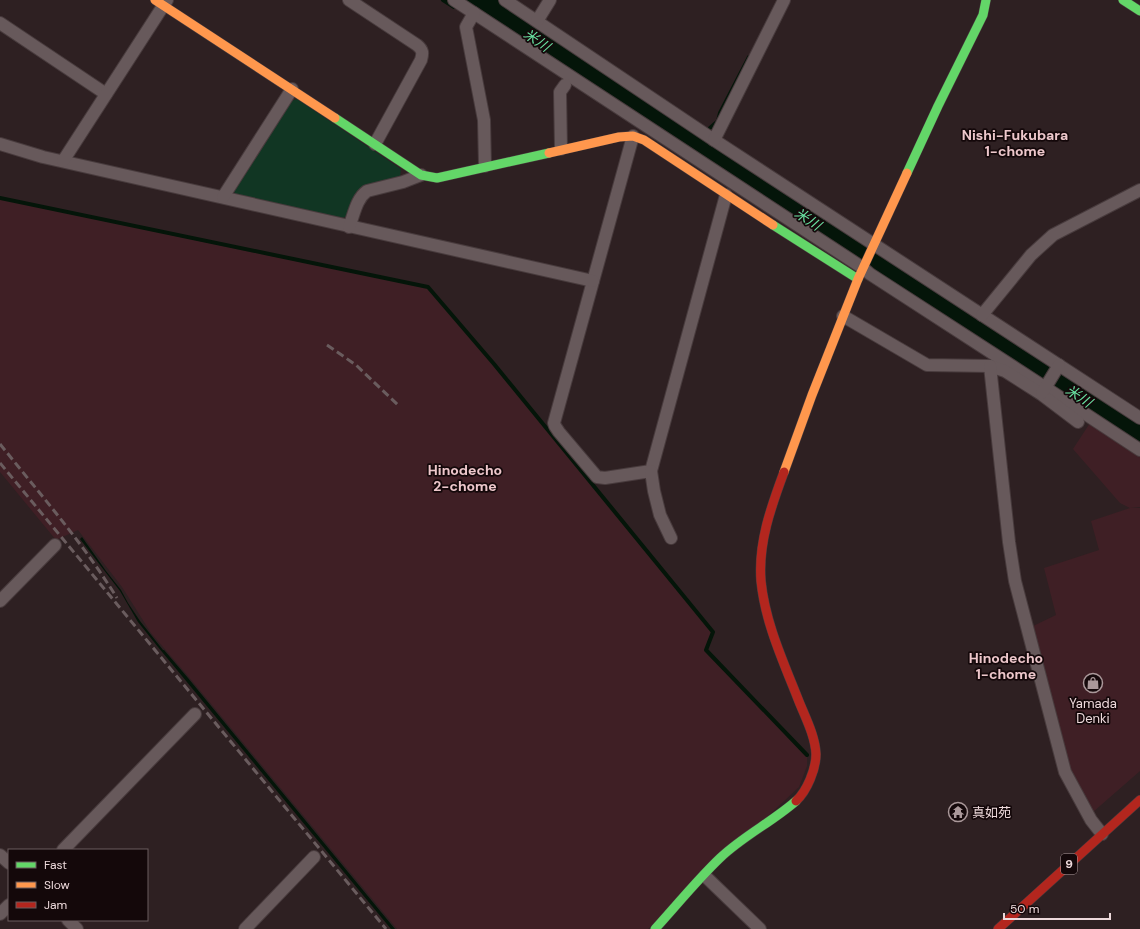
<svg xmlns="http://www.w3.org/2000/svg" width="1140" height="929" font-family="'DM Sans','Noto Sans JP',sans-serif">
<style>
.built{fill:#3f1f25}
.green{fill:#113623}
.water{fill:#041509}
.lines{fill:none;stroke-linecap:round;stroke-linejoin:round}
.stream{stroke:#041509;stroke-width:4}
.river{stroke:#041509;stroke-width:25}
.street-casing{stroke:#483b3d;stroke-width:14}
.fast-casing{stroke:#483b3d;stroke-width:10}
.slow-casing{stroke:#483b3d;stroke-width:10}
.jam-casing{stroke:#483b3d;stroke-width:10}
.street{stroke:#67595b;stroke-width:12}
.fast{stroke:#63d668;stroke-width:9}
.slow{stroke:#ff974d;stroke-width:9}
.jam{stroke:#b3261e;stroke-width:9}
.rail{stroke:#6a5c5e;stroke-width:3;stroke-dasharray:8 4;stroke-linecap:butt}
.labels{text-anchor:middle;stroke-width:3.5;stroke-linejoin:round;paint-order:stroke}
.shield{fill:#14080a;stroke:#ac9a9c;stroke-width:1}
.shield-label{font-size:12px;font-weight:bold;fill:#edd9db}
.poi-label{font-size:13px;fill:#edd9db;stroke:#14080a}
.water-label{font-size:14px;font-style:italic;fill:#69e3a2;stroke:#14080a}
.neighbourhood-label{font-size:14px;font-weight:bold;fill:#edc7cb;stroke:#14080a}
</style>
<rect width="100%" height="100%" fill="#2e2022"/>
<g class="built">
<polygon points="0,199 256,253 424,286 428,288 495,366 713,632 705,650 807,756 807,766 799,787 648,929 397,929 188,676 151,633 122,587 78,530 56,540 0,472"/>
<polygon points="1090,423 1140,455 1140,507 1130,508 1120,503 1073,449"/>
<polygon points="1130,508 1140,508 1140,771 1093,812 1069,769 1031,627 1056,615 1044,568 1099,550 1091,521"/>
</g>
<polygon class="green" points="297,99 401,169 400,178 359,189 348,216 342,218 235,194 233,189 291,101"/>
<polygon class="water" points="82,537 106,571 121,590 128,603 140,621 163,650 164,650 188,678 395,929 391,929 158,647 138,622 120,591 80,539"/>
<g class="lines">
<g class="stream">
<polyline points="443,0 454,7"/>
<polyline points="710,128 718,121 720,113 749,57"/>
<polyline points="0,198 428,287 494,364 713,632 706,650 807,755"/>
</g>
<polyline class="river" points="477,0 674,132 929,298 1027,363 1140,436"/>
<defs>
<g id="street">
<path d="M349,0L417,45C423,50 423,53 421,60L375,144"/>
<polyline points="454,0 863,268 870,274 1049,390 1140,450"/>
<polyline points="505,0 714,140 1140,418"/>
<polyline points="474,13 466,27 484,120 485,166"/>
<polyline points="537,21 550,0"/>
<polyline points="0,23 106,94"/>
<polyline points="633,136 554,423 555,426 559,432 597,477 605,478 651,471 726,195"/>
<polyline points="714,140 784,0"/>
<polyline points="0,144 43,157 593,281"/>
<polyline points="561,149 560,92 565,85"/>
<polyline points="63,161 167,0"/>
<polyline points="223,197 292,89"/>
<path d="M349,227C354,215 356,199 367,191L403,182L421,175"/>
<polyline points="982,315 1031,255 1053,235 1140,190"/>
<polyline points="843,316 927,365 990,366 1005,371 1041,394 1078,422"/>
<polyline points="990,366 1009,542 1015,581 1065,772 1091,820 1102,834"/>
<polyline points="1042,393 1059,365"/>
<polyline points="651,471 654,491 660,515 671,538"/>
<polyline points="0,601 55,545"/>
<polyline points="63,850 195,714"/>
<polyline points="0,855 9,863"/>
<polyline points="705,876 760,929"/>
<polyline points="0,914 9,905"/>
<polyline points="68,920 77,929"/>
<polyline points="245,929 314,857"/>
</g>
<g id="fast">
<polyline points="1123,0 1140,11"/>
<polyline points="335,118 421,175 437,178 549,153"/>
<polyline points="907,173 938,106 983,15 986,0"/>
<polyline points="773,225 858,279"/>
<path d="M655,929C676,906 697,880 720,858C743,836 772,822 796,801"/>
</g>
<g id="slow">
<polyline points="155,0 335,118"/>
<polyline points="549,153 619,137 633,136 644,140 773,225"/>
<polyline points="784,472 812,395 858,279 907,173"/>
</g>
<g id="jam">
<path d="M784,472C771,507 758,543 761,581C765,622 783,661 798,699C805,717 815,735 816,754C816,769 807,791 796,801"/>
<polyline points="998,929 1140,800"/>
</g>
</defs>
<use href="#street" class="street-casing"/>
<use href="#fast" class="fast-casing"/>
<use href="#slow" class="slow-casing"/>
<use href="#jam" class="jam-casing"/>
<use href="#street" class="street"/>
<use href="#fast" class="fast"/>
<use href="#slow" class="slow"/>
<use href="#jam" class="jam"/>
<g class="rail">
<polyline points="327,345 356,365 399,406"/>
<path d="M0,444C40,494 83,543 117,598"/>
<polyline points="0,463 386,929"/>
</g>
</g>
<defs>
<symbol id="shop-ring" viewBox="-11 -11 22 22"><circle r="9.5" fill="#14080a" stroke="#aa989a" stroke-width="1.5"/><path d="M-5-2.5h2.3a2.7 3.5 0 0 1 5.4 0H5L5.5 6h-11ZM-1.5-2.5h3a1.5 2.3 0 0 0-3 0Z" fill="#aa989a"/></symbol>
<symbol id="temple-ring" viewBox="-11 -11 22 22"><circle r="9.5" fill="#14080a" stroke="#aa989a" stroke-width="1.5"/><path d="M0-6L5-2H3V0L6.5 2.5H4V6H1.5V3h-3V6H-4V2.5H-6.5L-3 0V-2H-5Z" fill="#aa989a"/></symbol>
</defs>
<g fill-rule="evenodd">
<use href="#shop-ring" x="1082" y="672" width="22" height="22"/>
<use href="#temple-ring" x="947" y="801" width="22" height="22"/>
</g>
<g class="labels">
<rect class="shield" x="1061" y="854" width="16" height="20" rx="3"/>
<g class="shield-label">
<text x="1069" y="868">9</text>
</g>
<g class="poi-label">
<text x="1093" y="708">Yamada<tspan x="1093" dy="15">Denki</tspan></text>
<text x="972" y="817" text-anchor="start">真如苑</text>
</g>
<g class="water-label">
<text transform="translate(537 40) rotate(34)" y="5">米川</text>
<text transform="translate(808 219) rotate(33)" y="5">米川</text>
<text transform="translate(1079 396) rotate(33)" y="5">米川</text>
</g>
<g class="neighbourhood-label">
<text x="1015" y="140">Nishi-Fukubara<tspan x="1015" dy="16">1-chome</tspan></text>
<text x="465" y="475">Hinodecho<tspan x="465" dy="16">2-chome</tspan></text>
<text x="1006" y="663">Hinodecho<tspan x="1006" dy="16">1-chome</tspan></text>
</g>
</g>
<rect x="8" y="849" width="140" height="72" fill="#14080a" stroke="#6b5c5e"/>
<rect x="16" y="862" width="20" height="6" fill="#63d668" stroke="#6b5c5e"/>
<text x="44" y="869" font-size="12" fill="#edd9db">Fast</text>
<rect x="16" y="882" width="20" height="6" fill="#ff974d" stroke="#6b5c5e"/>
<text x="44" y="889" font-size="12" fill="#edd9db">Slow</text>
<rect x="16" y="902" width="20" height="6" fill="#b3261e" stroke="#6b5c5e"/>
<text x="44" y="909" font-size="12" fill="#edd9db">Jam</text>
<path d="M1004 913v6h106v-6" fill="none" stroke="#edd9db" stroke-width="2"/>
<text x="1010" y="913" font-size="12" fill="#edd9db" stroke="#14080a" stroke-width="3" paint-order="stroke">50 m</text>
</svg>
